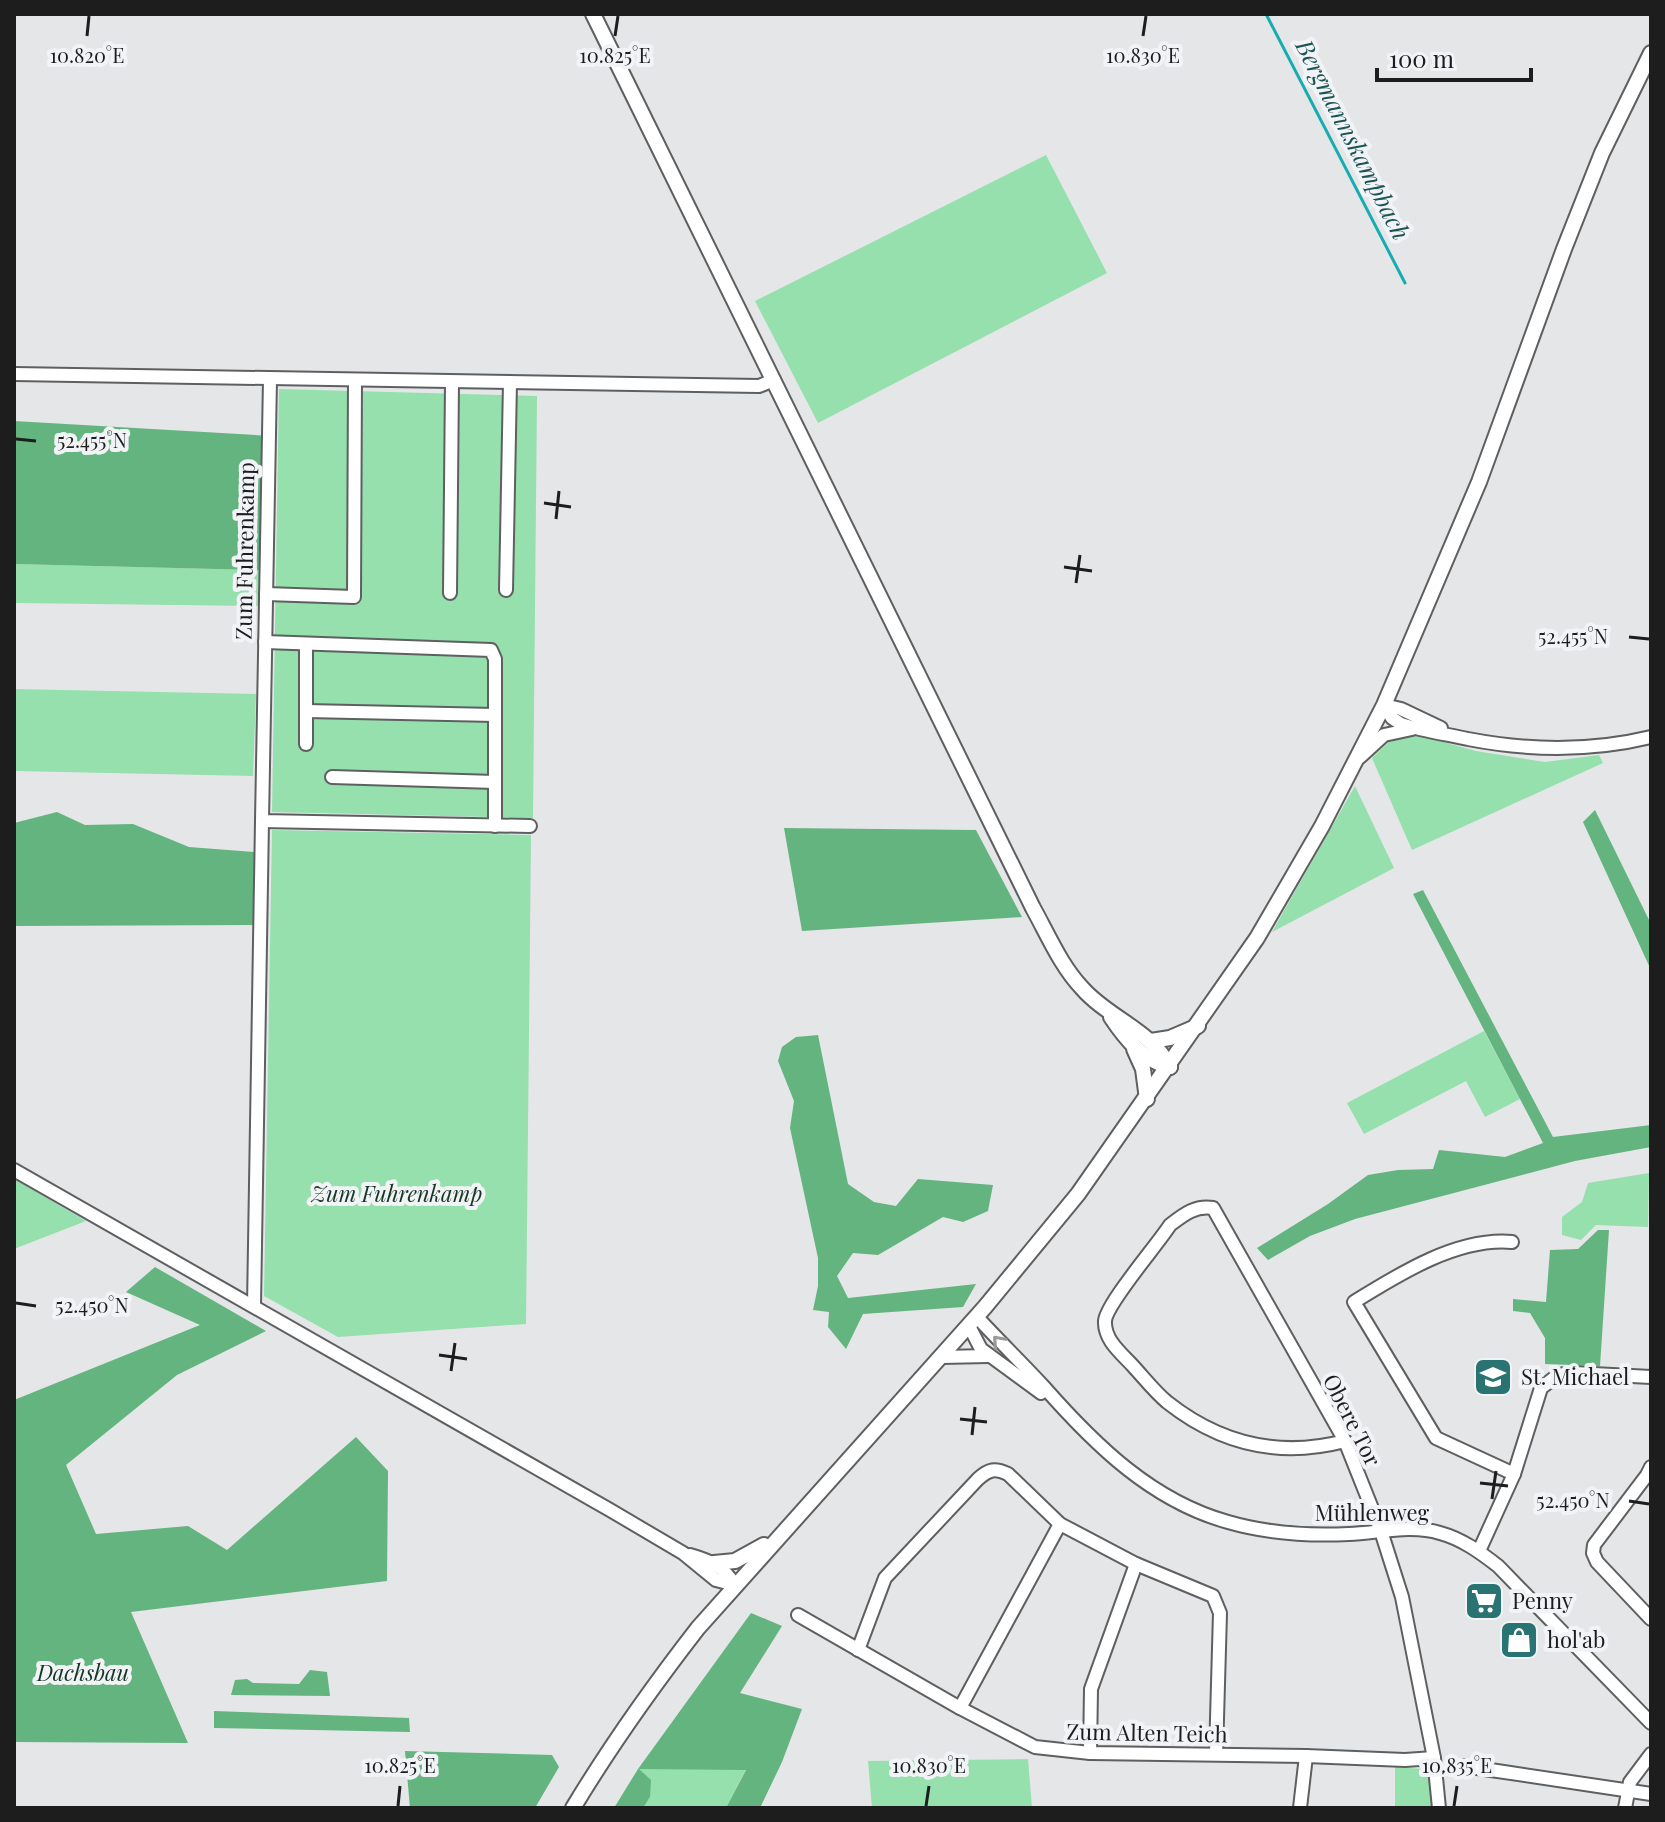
<svg xmlns="http://www.w3.org/2000/svg" width="1665" height="1822" font-family="'Playfair Display',serif">
<style>
.green{fill:#95e0ad}
.forest{fill:#63b47f}
.lines{fill:none;stroke-linecap:round;stroke-linejoin:round}
.stream{stroke:#16acb0;stroke-width:3}
.minor-casing{stroke:#5e5f61;stroke-width:16}
.major-casing{stroke:#5e5f61;stroke-width:18}
.minor{stroke:#fff;stroke-width:12}
.major{stroke:#fff;stroke-width:14}
.oneway{stroke:#99999a}
.ticks{fill:none;stroke:#1d1d1e;stroke-width:3}
.labels{text-anchor:middle;stroke-width:8;stroke-linejoin:round;paint-order:stroke}
.street-label{font-size:22px;fill:#1d1d1e;stroke:#f2f3f6}
.park-label{font-size:22px;font-style:italic;fill:#143721;stroke:#f2f3f6}
.poi-label{font-size:22px;fill:#1d1d1e;stroke:#f2f3f6;text-anchor:start}
.water-label{font-size:24px;font-style:italic;fill:#1c5355;stroke:#f2f3f6}
.ticks-label{font-size:20px;text-anchor:middle;fill:#1d1d1e;stroke:#f2f3f6;stroke-width:8;stroke-linejoin:round;paint-order:stroke}
</style>
<rect width="100%" height="100%" fill="#e5e6e8"/>
<g class="green">
<polygon points="1046,155 1107,273 818,423 755,301"/>
<polygon points="279,389 537,396 533,818 272,812"/>
<polygon points="14,564 261,570 259,606 14,603"/>
<polygon points="14,689 256,694 253,776 14,771"/>
<polygon points="1417,735 1476,751 1545,762 1599,755 1603,763 1412,850 1372,758 1390,741"/>
<polygon points="1355,786 1394,868 1272,932"/>
<polygon points="272,830 531,835 526,1324 338,1337 264,1296"/>
<polygon points="1484,1031 1520,1099 1485,1117 1466,1081 1364,1134 1347,1103"/>
<polygon points="1649,1173 1648,1227 1596,1225 1581,1240 1562,1235 1562,1217 1582,1202 1588,1183"/>
<polygon points="14,1179 86,1221 14,1249"/>
<polygon points="1028,1759 1032,1808 872,1808 868,1761"/>
<polygon points="1395,1767 1424,1769 1437,1776 1439,1808 1395,1808"/>
<polygon points="638,1769 746,1769 726,1808 643,1808 650,1797"/>
</g>
<g class="forest">
<polygon points="14,421 271,436 261,570 14,564"/>
<polygon points="1595,810 1651,924 1651,970 1583,822"/>
<polygon points="57,812 85,825 133,824 189,847 254,852 255,925 14,926 14,823"/>
<polygon points="784,828 976,830 1022,917 802,931"/>
<polygon points="1423,890 1553,1137 1651,1125 1651,1147 1575,1161 1355,1219 1310,1236 1268,1260 1257,1248 1328,1204 1368,1175 1398,1170 1433,1169 1439,1150 1505,1157 1543,1143 1413,894"/>
<polygon points="818,1035 848,1184 874,1202 896,1206 918,1179 993,1185 988,1211 963,1222 943,1217 878,1255 853,1253 837,1276 848,1298 976,1284 963,1307 863,1314 846,1349 828,1327 829,1312 813,1310 818,1286 818,1258 790,1128 794,1101 778,1061 782,1047 796,1037"/>
<polygon points="1598,1230 1609,1230 1600,1366 1545,1364 1545,1338 1530,1313 1513,1311 1513,1299 1546,1302 1550,1250 1578,1249"/>
<polygon points="155,1267 266,1331 177,1375 66,1465 96,1534 188,1526 227,1550 356,1437 388,1471 387,1581 131,1612 188,1743 14,1742 14,1400 200,1325 126,1292"/>
<polygon points="751,1613 782,1626 740,1693 802,1709 782,1762 760,1808 726,1808 746,1770 639,1769 651,1780 650,1797 643,1808 614,1808 638,1769"/>
<polygon points="310,1670 327,1672 330,1696 231,1695 235,1680 247,1679 253,1683 299,1684"/>
<polygon points="214,1711 409,1718 410,1732 214,1728"/>
<polygon points="405,1751 552,1755 559,1767 535,1808 410,1808"/>
</g>
<g class="lines">
<polyline class="stream" points="1266,14 1405,283"/>
<defs>
<g id="minor">
<polyline points="14,374 759,386 774,380"/>
<polyline points="270,379 262,821 530,826"/>
<polyline points="506,590 510,382"/>
<polyline points="450,593 452,382"/>
<polyline points="266,594 354,597 355,380"/>
<polyline points="265,642 491,650 495,659 495,826"/>
<path d="M1384,705L1392,718L1401,724C1423,731 1445,734 1468,739C1530,751 1589,752 1651,737"/>
<polyline points="1384,705 1401,709 1441,728"/>
<polyline points="306,711 495,715"/>
<polyline points="306,744 306,644"/>
<polyline points="1360,757 1384,735 1412,729"/>
<polyline points="332,777 495,782"/>
<polyline points="14,1170 610,1510 683,1553 716,1580 735,1585"/>
<path d="M1512,1242C1458,1237 1399,1274 1354,1302L1436,1438L1514,1474"/>
<polyline points="254,1306 262,821"/>
<path d="M977,1317C999,1341 1022,1363 1044,1387C1095,1445 1152,1501 1228,1522C1266,1533 1309,1536 1349,1534C1378,1533 1411,1524 1440,1533C1462,1539 1480,1552 1498,1566L1651,1723"/>
<polyline points="969,1326 981,1349 1041,1393"/>
<polyline points="941,1357 989,1356"/>
<path d="M1345,1441C1280,1458 1220,1444 1167,1402C1155,1392 1144,1378 1133,1366C1121,1353 1104,1340 1105,1321C1106,1304 1158,1244 1170,1225C1183,1215 1195,1205 1213,1208L1345,1441L1381,1531L1402,1597L1434,1758L1439,1808"/>
<polyline points="1651,1467 1647,1475 1594,1545 1593,1553 1597,1562 1651,1619"/>
<polyline points="1479,1551 1514,1474 1541,1388 1558,1375 1574,1373 1651,1377"/>
<path d="M690,1555C711,1561 724,1567 735,1585"/>
<polyline points="798,1615 960,1708 1035,1747 1090,1753 1306,1756 1405,1760 1434,1758"/>
<path d="M858,1650L885,1578L978,1479C989,1469 995,1468 1008,1474L1060,1524L1136,1564L1213,1596L1220,1613L1216,1754"/>
<polyline points="960,1708 1060,1524"/>
<polyline points="1090,1753 1091,1689 1136,1564"/>
<polyline points="1464,1766 1651,1794"/>
<polyline points="1300,1808 1306,1756"/>
<polyline points="1625,1808 1630,1782 1651,1754"/>
</g>
<g id="major">
<path d="M593,14L1033,908C1048,935 1061,966 1082,988C1108,1018 1151,1030 1170,1067"/>
<path d="M1111,1017C1125,1038 1143,1061 1170,1067"/>
<polyline points="1151,1041 1170,1038 1198,1026"/>
<polyline points="1134,1049 1143,1069 1147,1099"/>
<polyline points="714,1563 735,1561 764,1545"/>
<path d="M573,1808C611,1745 653,1686 698,1628L985,1307L1078,1194L1257,938L1322,826L1384,705L1479,482L1564,249L1602,153L1651,53"/>
</g>
</defs>
<use href="#minor" class="minor-casing"/>
<use href="#major" class="major-casing"/>
<use href="#minor" class="minor"/>
<use href="#major" class="major"/>
</g>
<defs><path id="oneway-chevron" d="M-2-3.5L2.5 0L-2 3.5" fill="none" stroke-width="1.6" stroke-linecap="round" stroke-linejoin="round" transform="scale(2)"/></defs>
<use class="oneway" href="#oneway-chevron" transform="translate(998 1341) rotate(-132)"/>
<path class="ticks" d="M87,36L89,16M615,36L618,16M1143,36L1146,16M16,439L36,441M544,503L571,507M556,519L559,491M1064,567L1092,571M1076,583L1080,555M1629,637L1649,639M16,1303L36,1306M439,1355L467,1359M451,1371L455,1343M960,1419L987,1422M972,1435L975,1407M1480,1483L1508,1486M1492,1499L1496,1471M1629,1501L1649,1504M398,1806L400,1786M926,1806L929,1786M1454,1806L1457,1786"/>
<defs>
<symbol id="school-square" viewBox="-11 -11 22 22"><rect x="-9" y="-9" width="18" height="18" rx="4" fill="#297373" stroke="#f2f3f6"/><path d="M0-5L7-2L0 1L-7-2ZM-4 1L0 2.5L4 1V4Q0 6-4 4Z" fill="#fff"/></symbol>
<symbol id="supermarket-square" viewBox="-11 -11 22 22"><rect x="-9" y="-9" width="18" height="18" rx="4" fill="#297373" stroke="#f2f3f6"/><path d="M-6-5.5h2.5l.6 2H6L4.5 2H-2.5L-4.4-4H-6ZM-1.5 3.2a1.3 1.3 0 1 0 .1 0ZM3 3.2a1.3 1.3 0 1 0 .1 0Z" fill="#fff"/></symbol>
<symbol id="shop-square" viewBox="-11 -11 22 22"><rect x="-9" y="-9" width="18" height="18" rx="4" fill="#297373" stroke="#f2f3f6"/><path d="M-5-2.5h2.3a2.7 3.5 0 0 1 5.4 0H5L5.5 6h-11ZM-1.5-2.5h3a1.5 2.3 0 0 0-3 0Z" fill="#fff"/></symbol>
</defs>
<g fill-rule="evenodd">
<use href="#school-square" x="1471" y="1355" width="44" height="44"/>
<use href="#supermarket-square" x="1462" y="1579" width="44" height="44"/>
<use href="#shop-square" x="1497" y="1618" width="44" height="44"/>
</g>
<g class="labels">
<g class="street-label">
<text transform="translate(245 551) rotate(-89)" y="8">Zum Fuhrenkamp</text>
<text transform="translate(1352 1420) rotate(63)" y="8">Obere Tor</text>
<text x="1372" y="1521">Mühlenweg</text>
<text transform="translate(1147 1733) rotate(1)" y="8">Zum Alten Teich</text>
</g>
<g class="park-label">
<text x="397" y="1202">Zum Fuhrenkamp</text>
<text x="83" y="1681">Dachsbau</text>
</g>
<g class="poi-label">
<text x="1521" y="1385">St. Michael</text>
<text x="1512" y="1609">Penny</text>
<text x="1547" y="1648">hol'ab</text>
</g>
<g class="water-label">
<text transform="translate(1352 140) rotate(63)" y="8">Bergmannskampbach</text>
</g>
</g>
<g class="ticks-label">
<text x="87" y="63">10.820°E</text>
<text x="615" y="63">10.825°E</text>
<text x="1143" y="63">10.830°E</text>
<text x="92" y="448">52.455°N</text>
<text x="1573" y="644">52.455°N</text>
<text x="92" y="1313">52.450°N</text>
<text x="1573" y="1508">52.450°N</text>
<text x="400" y="1773">10.825°E</text>
<text x="929" y="1773">10.830°E</text>
<text x="1457" y="1773">10.835°E</text>
</g>
<rect width="1665" height="1822" fill="none" stroke="#1d1d1e" stroke-width="32"/>
<path d="M1377 68v12h154v-12" fill="none" stroke="#1d1d1e" stroke-width="4"/>
<text x="1389" y="68" font-size="24" fill="#1d1d1e" stroke="#f2f3f6" stroke-width="6" paint-order="stroke">100 m</text>
</svg>
